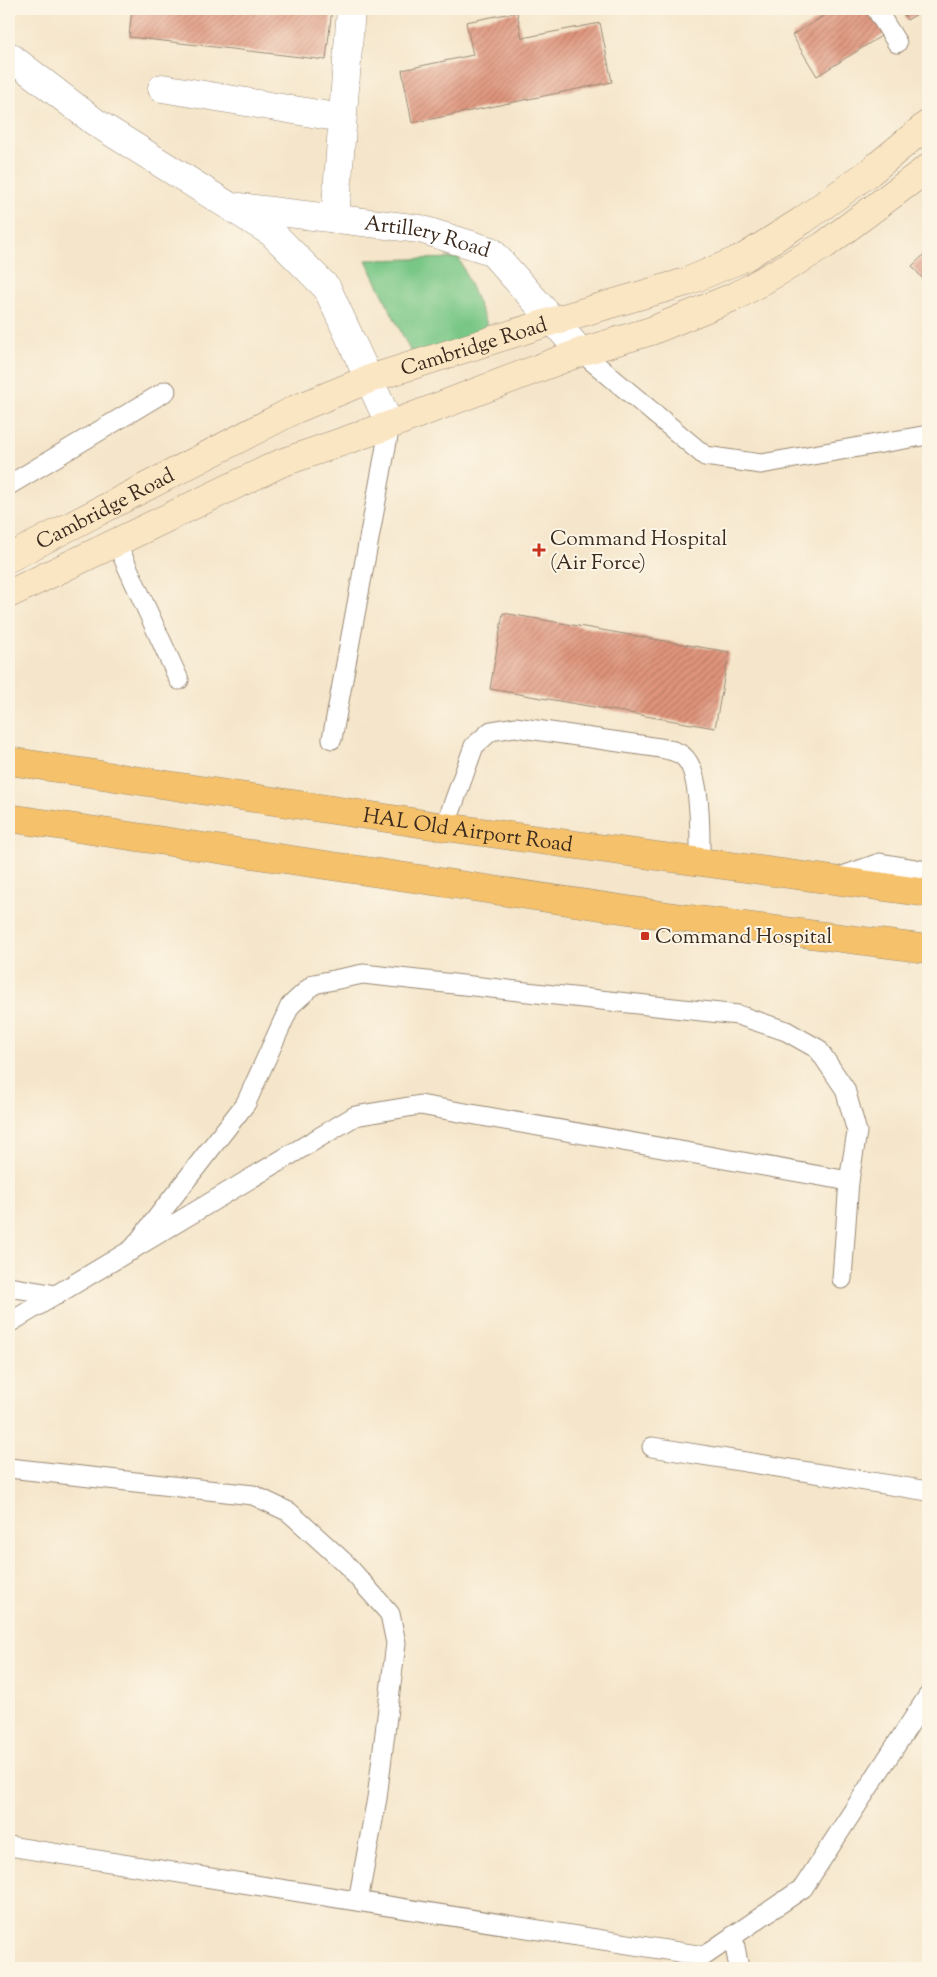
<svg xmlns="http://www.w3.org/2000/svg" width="937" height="1977" font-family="'Sorts Mill Goudy',serif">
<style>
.green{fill:#79c786;stroke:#5a7852}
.building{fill:url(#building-hatch)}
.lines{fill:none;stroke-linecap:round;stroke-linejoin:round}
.lane-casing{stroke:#988874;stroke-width:21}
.street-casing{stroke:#988874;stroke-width:29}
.secondary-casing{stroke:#988874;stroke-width:29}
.primary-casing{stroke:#988874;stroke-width:29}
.lane{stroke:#fff;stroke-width:19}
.street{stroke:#fff;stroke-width:28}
.secondary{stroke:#fbe6c4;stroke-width:28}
.primary{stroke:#f5c16b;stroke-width:28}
.poi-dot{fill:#c8321e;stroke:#fcf5e5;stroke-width:2}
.labels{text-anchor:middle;stroke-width:4;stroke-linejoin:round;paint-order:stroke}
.street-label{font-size:21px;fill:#3b2a1e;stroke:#fcf5e5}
.poi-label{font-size:21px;fill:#3b2a1e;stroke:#fcf5e5;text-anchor:start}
</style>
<defs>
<pattern id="building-hatch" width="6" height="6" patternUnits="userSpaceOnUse" patternTransform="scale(1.25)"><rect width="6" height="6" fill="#df947c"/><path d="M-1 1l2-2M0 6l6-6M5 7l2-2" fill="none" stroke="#b67965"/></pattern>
</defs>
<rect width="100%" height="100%" fill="#fcf5e5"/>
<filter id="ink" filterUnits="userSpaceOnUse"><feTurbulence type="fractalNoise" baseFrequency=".02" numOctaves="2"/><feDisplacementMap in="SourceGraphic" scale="10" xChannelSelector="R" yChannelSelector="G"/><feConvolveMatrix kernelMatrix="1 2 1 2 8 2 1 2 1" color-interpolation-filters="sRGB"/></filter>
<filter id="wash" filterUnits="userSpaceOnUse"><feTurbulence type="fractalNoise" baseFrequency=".0096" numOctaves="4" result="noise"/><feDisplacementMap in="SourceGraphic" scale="20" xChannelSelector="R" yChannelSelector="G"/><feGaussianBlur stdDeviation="1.12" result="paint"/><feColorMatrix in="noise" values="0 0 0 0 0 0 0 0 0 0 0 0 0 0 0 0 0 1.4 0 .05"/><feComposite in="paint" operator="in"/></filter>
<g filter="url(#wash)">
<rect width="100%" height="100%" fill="#f5e6cb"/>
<polygon class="green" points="459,258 494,341 417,365 366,260"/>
<g id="blocks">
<g class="building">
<polygon points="132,9 332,9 326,60 129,37"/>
<polygon points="835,9 871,9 886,33 817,76 792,35"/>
<polygon points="901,9 926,9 907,20"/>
<polygon points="517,12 522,38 600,23 612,82 412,123 402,70 473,55 466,22"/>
<polygon points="928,251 928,285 912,266"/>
<polygon points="503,613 729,652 715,728 490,689"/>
</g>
</g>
</g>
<g filter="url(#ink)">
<use href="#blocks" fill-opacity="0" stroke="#988874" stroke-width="1"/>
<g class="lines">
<defs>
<g id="lane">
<polyline points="876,9 897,43"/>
<polyline points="581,352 705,456 761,464 928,435"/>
<polyline points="9,485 166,391"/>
<polyline points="116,542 179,680"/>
<polyline points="332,739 390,425"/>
<path d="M445,827L474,746L491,731L515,727L647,746C658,748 676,749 684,757C702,773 700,839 700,862"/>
<polyline points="837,878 880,863 928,871"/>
<polyline points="131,1251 246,1103 290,1006 314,984 363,974 738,1015 786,1031 818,1049 845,1089 857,1132 849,1181 842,1279"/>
<polyline points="9,1287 57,1295"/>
<polyline points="9,1323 355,1116 420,1105 849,1181"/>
<polyline points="652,1447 928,1491"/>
<polyline points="9,1468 253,1495 289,1512 345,1563 390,1614 396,1643 377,1798 358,1901"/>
<polyline points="9,1846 704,1956 803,1888 928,1696"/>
<polyline points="733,1936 739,1968"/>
</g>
<g id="street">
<polyline points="9,56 95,122 272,233 327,288 390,425"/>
<polyline points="162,88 342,118"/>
<path id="s1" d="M239,207L420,229L491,251L581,352"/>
<polyline points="335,219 351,9"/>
</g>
<g id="secondary">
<path id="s2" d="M9,558L296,409L369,379L553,321L686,282L745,257L803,220L870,172L928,124"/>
<polyline points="9,594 281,463 390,425 581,352 651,331 738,295 823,246 928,168"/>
</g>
<g id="primary">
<path id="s3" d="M9,761L445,827L928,893"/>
<polyline points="9,818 675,917 928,949"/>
</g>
</defs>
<use href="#lane" class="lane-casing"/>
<use href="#street" class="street-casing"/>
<use href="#secondary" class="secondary-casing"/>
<use href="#primary" class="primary-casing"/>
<use href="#lane" class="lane"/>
<use href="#street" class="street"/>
<use href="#secondary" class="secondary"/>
<use href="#primary" class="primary"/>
</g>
</g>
<g class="poi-dot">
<path d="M536.5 542.5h5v5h5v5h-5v5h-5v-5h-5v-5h5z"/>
<rect x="640" y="931" width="10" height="10" rx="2.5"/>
</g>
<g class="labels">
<g class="street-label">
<text dy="7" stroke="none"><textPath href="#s1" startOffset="191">Artillery Road</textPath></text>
<text dy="7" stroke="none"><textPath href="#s2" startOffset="512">Cambridge Road</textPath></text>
<text dy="7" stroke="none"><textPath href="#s2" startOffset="108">Cambridge Road</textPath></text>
<text dy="7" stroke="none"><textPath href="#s3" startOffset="464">HAL Old Airport Road</textPath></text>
</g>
<g class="poi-label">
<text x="550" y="545">Command Hospital<tspan x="550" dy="24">(Air Force)</tspan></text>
<text x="655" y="943">Command Hospital</text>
</g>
</g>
<rect width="937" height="1977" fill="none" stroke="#fcf5e5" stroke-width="30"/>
</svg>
